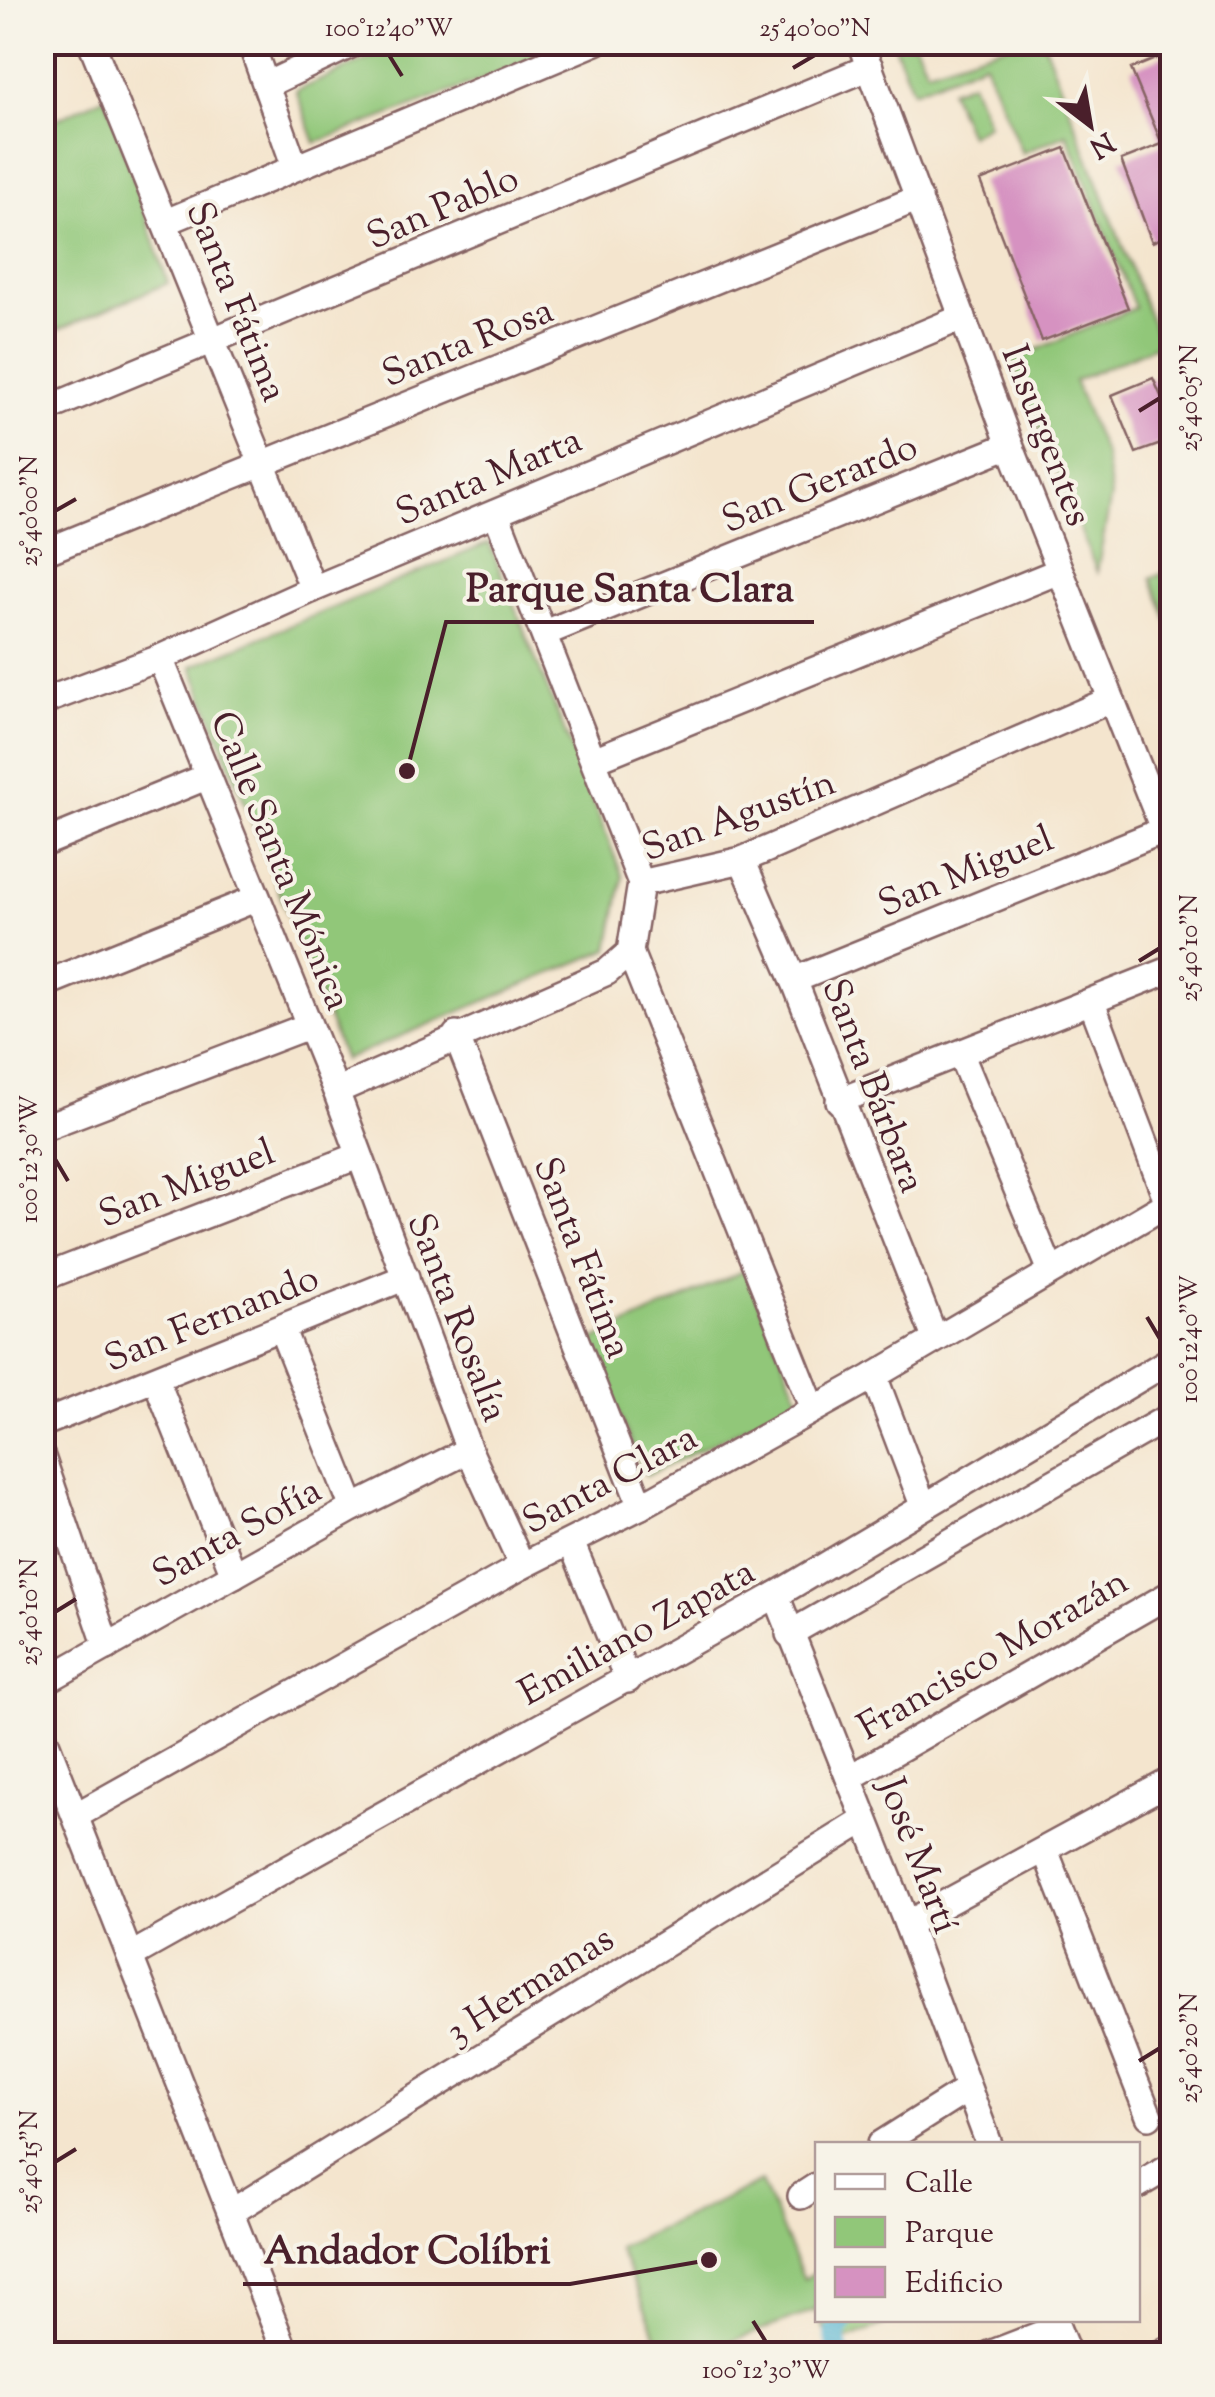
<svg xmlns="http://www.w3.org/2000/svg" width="1215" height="2397" font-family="'Sorts Mill Goudy',serif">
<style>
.green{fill:#91c779;stroke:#6e7352;stroke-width:2.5}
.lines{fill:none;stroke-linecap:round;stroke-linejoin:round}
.canal{stroke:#53b4d2;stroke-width:22}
.building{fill:#d692c1}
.minor-casing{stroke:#866464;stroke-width:30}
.minor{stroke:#fff;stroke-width:25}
.ticks{fill:none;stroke:#4a1f2b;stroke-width:4}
.labels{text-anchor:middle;stroke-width:8;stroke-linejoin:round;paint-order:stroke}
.street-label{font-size:38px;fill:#4a1f2b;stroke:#f7f3e8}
.leader{fill:none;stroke:#4a1f2b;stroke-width:4}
.callout-dot{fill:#4a1f2b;stroke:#f7f3e8;stroke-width:4}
.callout-label{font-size:40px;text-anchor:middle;font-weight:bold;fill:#4a1f2b;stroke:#f7f3e8;stroke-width:8;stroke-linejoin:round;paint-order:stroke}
.neatline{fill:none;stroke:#4a1f2b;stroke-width:4}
.ticks-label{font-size:25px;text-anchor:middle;fill:#4a1f2b}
</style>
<rect width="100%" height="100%" fill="#f7f3e8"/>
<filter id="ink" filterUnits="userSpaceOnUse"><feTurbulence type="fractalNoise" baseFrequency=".01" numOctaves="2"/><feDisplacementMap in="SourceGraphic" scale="20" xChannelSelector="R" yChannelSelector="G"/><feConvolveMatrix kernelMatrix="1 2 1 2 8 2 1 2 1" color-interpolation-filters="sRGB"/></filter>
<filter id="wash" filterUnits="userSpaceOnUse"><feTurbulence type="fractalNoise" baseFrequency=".0048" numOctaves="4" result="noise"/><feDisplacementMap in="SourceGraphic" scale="40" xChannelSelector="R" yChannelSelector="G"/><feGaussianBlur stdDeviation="2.25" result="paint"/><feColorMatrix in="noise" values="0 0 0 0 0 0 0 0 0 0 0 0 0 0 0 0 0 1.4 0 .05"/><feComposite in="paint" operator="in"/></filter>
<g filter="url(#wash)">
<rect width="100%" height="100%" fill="#f4e5ce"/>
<g class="green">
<polygon points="404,43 580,43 315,143 296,91"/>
<polygon points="893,43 915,43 927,70 1013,43 1044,43 1160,344 1074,381 1105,456 1111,496 1097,572 1012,360 1135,308 1067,134 1022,153 984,62 913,91"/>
<polygon points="971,82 988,124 969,135 950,90"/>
<polygon points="106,96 168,283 43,336 42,126"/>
<polygon points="489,543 623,877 609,949 344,1060 192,666"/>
<polygon points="1172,570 1172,631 1151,578"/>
<polygon points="745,1270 800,1400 646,1476 587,1343"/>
<polygon points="761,2182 804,2279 817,2271 817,2314 815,2310 699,2354 665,2354 618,2248"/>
<polygon points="820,2320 896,2320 831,2346"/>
</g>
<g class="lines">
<polyline class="canal" points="838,2354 835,2334 843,2320"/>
</g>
<g id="blocks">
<g class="building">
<polygon points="1172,52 1172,234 1152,242 1121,160 1162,144 1131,69"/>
<polygon points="1065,148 1128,308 1042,341 980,181"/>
<polygon points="1153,378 1172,421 1172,440 1136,453 1112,395"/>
</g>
</g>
</g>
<g filter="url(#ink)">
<use href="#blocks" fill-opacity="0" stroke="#866464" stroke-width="2.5"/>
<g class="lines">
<defs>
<g id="minor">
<polyline points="91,42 313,589"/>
<polyline points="860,42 1010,445 1172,851"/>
<polyline points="255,55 295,167"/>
<polyline points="266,85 357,42"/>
<polyline points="166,222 596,42"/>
<polyline points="42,411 870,67"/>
<polyline points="42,553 919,198"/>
<polyline points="545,633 1010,445"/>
<polyline points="160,658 336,1091 469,1450 522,1566"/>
<polyline points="42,702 160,658 313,589 963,317"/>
<polyline points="596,759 1059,571"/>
<polyline points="42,844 206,777"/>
<polyline points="742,860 794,980 935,1338"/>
<polyline points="641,883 742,860 1110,700"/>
<polyline points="630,952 813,1409"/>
<polyline points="794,980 1164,830"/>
<polyline points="42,985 255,899"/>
<polyline points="1092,1003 1168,1203"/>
<polyline points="456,1035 641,1506"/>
<polyline points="961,1055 1051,1271"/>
<polyline points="336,1091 607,972 630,952 641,883 496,513"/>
<polyline points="839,1101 1172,969"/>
<polyline points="42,1128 308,1026"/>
<polyline points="42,1278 358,1156"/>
<polyline points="282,1330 353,1508"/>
<polyline points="874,1376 923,1505"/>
<polyline points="156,1380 234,1575"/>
<polyline points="42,1424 406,1277"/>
<polyline points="42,1457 107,1647"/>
<polyline points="571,1542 628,1680"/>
<polyline points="776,1595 907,1924 989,2144"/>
<polyline points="789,1634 1172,1415"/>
<polyline points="42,1683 353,1508 469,1450"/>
<polyline points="42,1732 286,2354"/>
<polyline points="849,1778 1172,1593"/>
<polyline points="77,1815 522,1566 641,1506 874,1376 1172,1201"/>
<polyline points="1045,1850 1149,2116"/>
<polyline points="907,1924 1172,1780"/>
<polyline points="130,1956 776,1595 1172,1359"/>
<polyline points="881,2144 968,2089"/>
<polyline points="1138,2185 1172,2165"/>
<polyline points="801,2196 818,2185"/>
<polyline points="233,2211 865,1820"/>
<polyline points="1054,2320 1068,2354"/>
<polyline points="990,2354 1057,2328"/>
<polyline points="1159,2354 1172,2347"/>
</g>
</defs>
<use href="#minor" class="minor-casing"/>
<use href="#minor" class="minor"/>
</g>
</g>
<path class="ticks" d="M389,55L402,76M793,68L815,55M1139,411L1160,398M55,511L76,499M1139,961L1160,948M55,1159L68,1181M1147,1317L1160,1339M55,1612L76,1599M1139,2061L1160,2048M55,2162L76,2149M753,2321L766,2342"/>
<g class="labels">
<g class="street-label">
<text transform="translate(442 206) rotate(-23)" y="13">San Pablo</text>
<text transform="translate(238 301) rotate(68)" y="13">Santa Fátima</text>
<text transform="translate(467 341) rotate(-22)" y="13">Santa Rosa</text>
<text transform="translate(1048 435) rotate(69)" y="13">Insurgentes</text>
<text transform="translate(488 475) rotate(-23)" y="13">Santa Marta</text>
<text transform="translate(819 482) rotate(-22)" y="13">San Gerardo</text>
<text transform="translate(738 814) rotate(-20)" y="13">San Agustín</text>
<text transform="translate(282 860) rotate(68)" y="13">Calle Santa Mónica</text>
<text transform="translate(965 870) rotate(-22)" y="13">San Miguel</text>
<text transform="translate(875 1085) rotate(69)" y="13">Santa Bárbara</text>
<text transform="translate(186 1182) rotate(-21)" y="13">San Miguel</text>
<text transform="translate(584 1257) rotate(69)" y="13">Santa Fátima</text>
<text transform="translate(211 1317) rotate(-22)" y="13">San Fernando</text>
<text transform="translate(459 1317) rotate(69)" y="13">Santa Rosalía</text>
<text transform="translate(609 1478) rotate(-28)" y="13">Santa Clara</text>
<text transform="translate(236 1531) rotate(-29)" y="13">Santa Sofía</text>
<text transform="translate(636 1631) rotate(-29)" y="13">Emiliano Zapata</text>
<text transform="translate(992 1653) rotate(-30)" y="13">Francisco Morazán</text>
<text transform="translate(920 1855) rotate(69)" y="13">José Martí</text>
<text transform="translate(529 1984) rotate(-32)" y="13">3 Hermanas</text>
</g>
</g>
<path class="leader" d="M407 771L446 622H814M709 2260L570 2284H243"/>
<g class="callout-dot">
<circle cx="407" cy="771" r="10"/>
<circle cx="709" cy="2260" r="10"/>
</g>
<g class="callout-label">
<text x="630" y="601">Parque Santa Clara</text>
<text x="407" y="2263">Andador Colíbri</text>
</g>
<rect width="1215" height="2397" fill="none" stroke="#f7f3e8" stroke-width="110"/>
<rect x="815" y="2142" width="325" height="180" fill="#f7f3e8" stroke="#b29e9c" stroke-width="2.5"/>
<rect x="835" y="2174" width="50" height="15" fill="#ffffff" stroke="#b29e9c" stroke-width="2.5"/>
<text x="905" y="2192" font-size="30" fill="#4a1f2b">Calle</text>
<rect x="835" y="2217" width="50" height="30" fill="#91c779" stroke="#b29e9c" stroke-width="2.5"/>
<text x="905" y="2242" font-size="30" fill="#4a1f2b">Parque</text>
<rect x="835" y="2267" width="50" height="30" fill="#d692c1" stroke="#b29e9c" stroke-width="2.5"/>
<text x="905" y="2292" font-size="30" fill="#4a1f2b">Edificio</text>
<g transform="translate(1090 125) rotate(149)" stroke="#f7f3e8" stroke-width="8" paint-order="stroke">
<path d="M0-8L18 38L0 25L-18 38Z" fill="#4a1f2b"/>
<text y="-15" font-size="28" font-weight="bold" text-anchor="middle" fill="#4a1f2b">N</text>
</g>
<rect x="55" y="55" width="1105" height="2287" class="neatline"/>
<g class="ticks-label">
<text x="389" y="36">100°12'40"W</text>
<text x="815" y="36">25°40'00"N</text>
<text transform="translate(1188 398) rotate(-90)" y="9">25°40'05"N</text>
<text transform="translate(28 511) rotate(-90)" y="9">25°40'00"N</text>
<text transform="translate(1188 948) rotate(-90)" y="9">25°40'10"N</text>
<text transform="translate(28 1159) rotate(-90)" y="9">100°12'30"W</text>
<text transform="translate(1188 1339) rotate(-90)" y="9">100°12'40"W</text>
<text transform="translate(28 1612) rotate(-90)" y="9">25°40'10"N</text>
<text transform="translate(1188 2048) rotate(-90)" y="9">25°40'20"N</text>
<text transform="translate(28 2162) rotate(-90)" y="9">25°40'15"N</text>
<text x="766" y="2378">100°12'30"W</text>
</g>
</svg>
